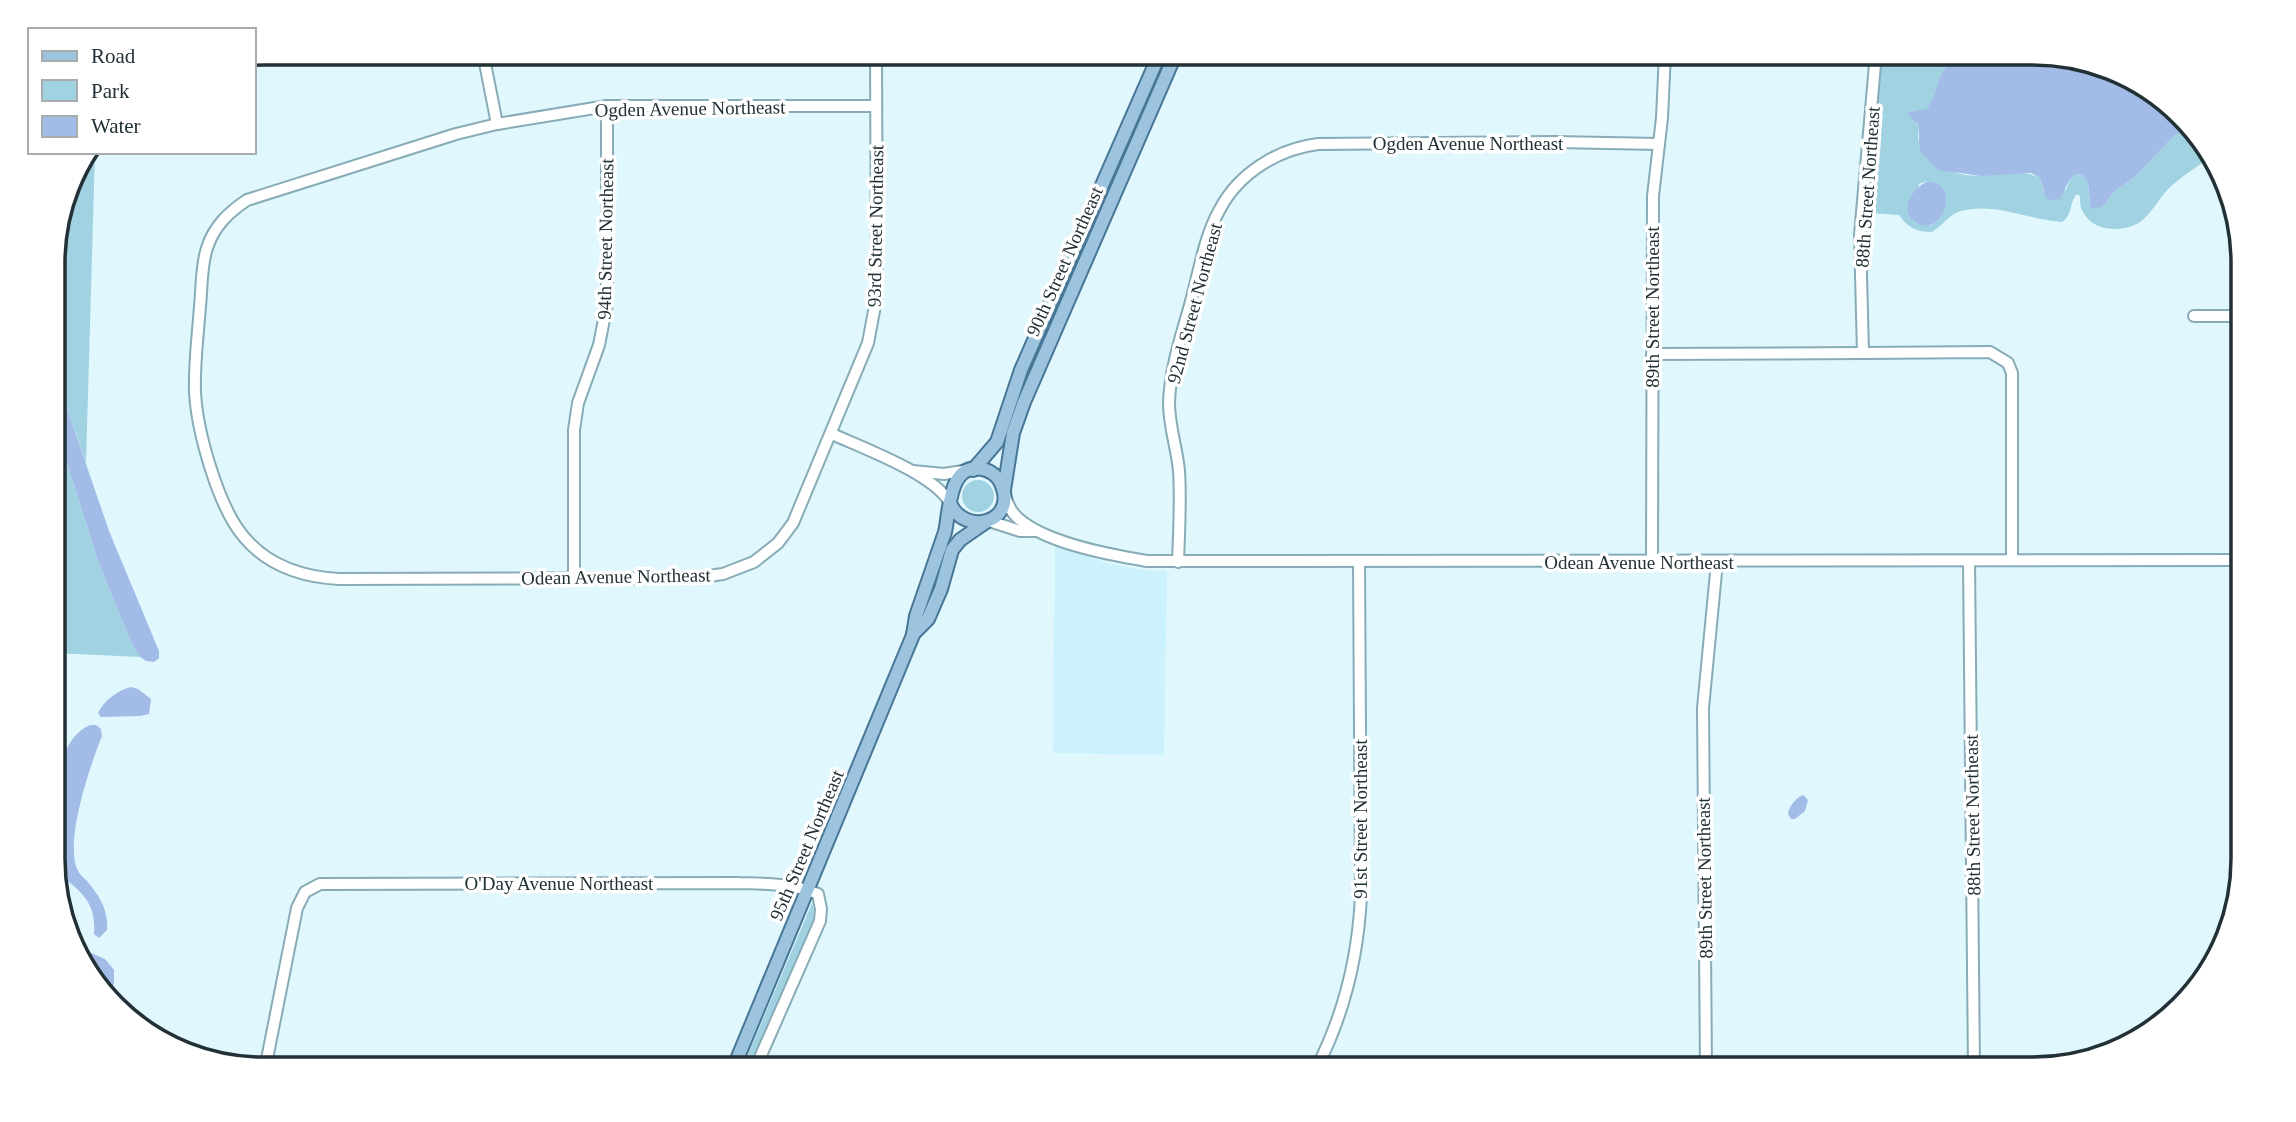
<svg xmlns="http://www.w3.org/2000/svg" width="2296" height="1122" font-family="Georgia,serif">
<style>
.built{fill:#ccf2fe}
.green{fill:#a1d2e1;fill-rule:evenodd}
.water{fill:#a2bce7}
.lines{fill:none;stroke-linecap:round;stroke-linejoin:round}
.minor-casing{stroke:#87acb7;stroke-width:14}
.major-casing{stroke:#487796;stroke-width:16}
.minor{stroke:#fff;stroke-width:10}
.major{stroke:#9dc4df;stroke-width:12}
.labels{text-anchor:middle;stroke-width:7;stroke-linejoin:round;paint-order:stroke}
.street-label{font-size:19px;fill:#223136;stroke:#fff}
.rim{fill:none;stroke:#223136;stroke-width:3.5}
</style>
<rect width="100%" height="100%" fill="#e0f7fe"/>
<polygon class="built" points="1055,545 1110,564 1141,570 1167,571 1164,755 1053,753"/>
<g class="green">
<path d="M1881,53H1963C1938,70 1940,86 1927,110L1910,112L1918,125V139C1928,149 1941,168 1954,172C1981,183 2014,165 2040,178L2044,193L2066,190L2070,179L2076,174L2083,175L2088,184L2090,203L2102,207L2115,191L2137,175L2170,140L2186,127L2208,146L2212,157C2197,166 2181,177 2168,189C2158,200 2152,213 2140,222C2123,233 2093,232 2083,212C2080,207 2080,201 2080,196L2077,194C2069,202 2073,215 2062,222C2028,220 1993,201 1958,212C1948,216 1941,227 1932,232C1917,232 1908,228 1899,215L1868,213ZM1927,181L1939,184L1932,225H1922L1913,220L1919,184Z"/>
<polygon points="88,152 95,152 86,463 62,394 53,387 53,249 74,170"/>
<polygon points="53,419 99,564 132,644 140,657 54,653"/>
<circle cx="978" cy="496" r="16"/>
<polygon points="812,903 814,909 813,923 751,1069 742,1069"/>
</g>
<g class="water">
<path d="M1963,53H2033L2126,74L2186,127L2170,140L2137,175L2115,191L2102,207L2091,209L2088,184L2083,175L2076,174L2070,179L2060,199L2051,200L2046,198L2040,178L2031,173L1981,176L1938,170L1920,151L1918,124L1908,115L1909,112L1927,109C1943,83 1932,74 1963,53Z"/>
<path d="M1928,181C1931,182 1935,182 1938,184C1958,196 1937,240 1914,221C1899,208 1914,187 1928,181Z"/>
<polygon points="53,387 62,394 109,531 159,651 159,658 154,662 146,661 140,657 132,644 99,564 53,419"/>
<path d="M131,687L138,689L151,699L149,714L140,716L101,717L98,713C104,701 117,690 131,687Z"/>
<path d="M90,725H96L101,729L102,736C90,766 65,839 77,869C79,874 83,877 87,881C99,895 109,911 107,930L99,938L94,934C97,899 77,889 54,870C54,832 47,743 90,725Z"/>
<path d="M1803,795L1808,800L1805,811L1795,819H1791L1788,814C1789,806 1796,798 1803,795Z"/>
<polygon points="89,952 105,959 114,970 114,983 109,998 96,987 82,954"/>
</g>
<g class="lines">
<defs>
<g id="minor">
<polyline points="483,53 497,124"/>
<path d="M876,53L877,295L868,343L793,523L778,543L754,562L723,574L694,578L339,579C302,577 268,566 244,537C218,507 197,431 195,392C194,363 198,335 200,306C202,287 201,266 207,248C214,226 229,212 247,200L456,134L497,124L607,106H876"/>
<polyline points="1876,53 1860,235 1863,353 1990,352 2008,363 2012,373 2012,560"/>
<polyline points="2194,316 2242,316"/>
<polyline points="1652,354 1863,353"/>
<path d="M832,434C863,448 934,474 950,503"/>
<polyline points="913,471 944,474 969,470"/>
<path d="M1005,495C1007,502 1009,508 1014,514C1038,542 1111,555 1147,561L2243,560"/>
<polyline points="989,521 1020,531 1037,531"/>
<polyline points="1969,561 1974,1069"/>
<path d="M1178,562C1179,532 1181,501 1179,471C1177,448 1169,427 1169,403C1170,369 1181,337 1190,305C1199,273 1204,237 1220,209C1239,173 1278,149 1318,144L1555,142L1659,144"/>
<polyline points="1652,562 1653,196 1662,118 1665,53"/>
<polyline points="574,577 574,430 578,403 599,345 607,304 607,106"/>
<path d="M265,1069L297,908L305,892L320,884L737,883C765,884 793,883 818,894L821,909L820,921L755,1069"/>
<path d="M1316,1069C1344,1015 1358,958 1361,896L1359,562"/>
<polyline points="1706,1069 1703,708 1717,562"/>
</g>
<g id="major">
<polyline points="973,470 997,442 1021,370 1160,53"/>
<polyline points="1004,490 1013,433 1024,402 1176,53"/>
<polyline points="913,634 928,619 941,589 952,550 960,540 986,522"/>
<path d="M733,1069L913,635L916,616L945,532C950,510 948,459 986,470C994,473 1001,480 1003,489C1014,523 964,536 950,503"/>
</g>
</defs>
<use href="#minor" class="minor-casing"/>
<use href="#major" class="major-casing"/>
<use href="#minor" class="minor"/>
<use href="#major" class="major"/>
</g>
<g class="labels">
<g class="street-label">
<text transform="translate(690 108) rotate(-1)" y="7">Ogden Avenue Northeast</text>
<text x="1468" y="150">Ogden Avenue Northeast</text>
<text transform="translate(1867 187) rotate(-86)" y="7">88th Street Northeast</text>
<text transform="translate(875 226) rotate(-89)" y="7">93rd Street Northeast</text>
<text transform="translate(605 239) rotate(-89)" y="7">94th Street Northeast</text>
<text transform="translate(1064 261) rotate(-66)" y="7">90th Street Northeast</text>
<text transform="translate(1194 303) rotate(-75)" y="7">92nd Street Northeast</text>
<text transform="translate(1652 307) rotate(-90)" y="7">89th Street Northeast</text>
<text x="1639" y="569">Odean Avenue Northeast</text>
<text transform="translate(616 576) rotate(-1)" y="7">Odean Avenue Northeast</text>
<text transform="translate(1972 815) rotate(-91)" y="7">88th Street Northeast</text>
<text transform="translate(1360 819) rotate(-90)" y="7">91st Street Northeast</text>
<text transform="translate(806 845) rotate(-67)" y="7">95th Street Northeast</text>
<text transform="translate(1704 878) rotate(-91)" y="7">89th Street Northeast</text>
<text x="559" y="890">O'Day Avenue Northeast</text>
</g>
</g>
<path d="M0 0H2296V1122H0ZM263 65H2033A198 198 0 0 1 2231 263V859A198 198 0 0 1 2033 1057H263A198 198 0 0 1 65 859V263A198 198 0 0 1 263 65Z" fill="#fff" fill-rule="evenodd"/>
<path class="rim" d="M263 65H2033A198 198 0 0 1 2231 263V859A198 198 0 0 1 2033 1057H263A198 198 0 0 1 65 859V263A198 198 0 0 1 263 65Z"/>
<rect x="28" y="28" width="228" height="126" fill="#ffffff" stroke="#a7adaf" stroke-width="2"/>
<rect x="42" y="51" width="35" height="10" fill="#9dc4df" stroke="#a7adaf" stroke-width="2"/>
<text x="91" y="63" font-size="21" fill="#223136">Road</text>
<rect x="42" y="80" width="35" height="21" fill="#a1d2e1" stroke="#a7adaf" stroke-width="2"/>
<text x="91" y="98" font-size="21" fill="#223136">Park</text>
<rect x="42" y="116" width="35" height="21" fill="#a2bce7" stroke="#a7adaf" stroke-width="2"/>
<text x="91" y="133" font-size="21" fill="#223136">Water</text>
</svg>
